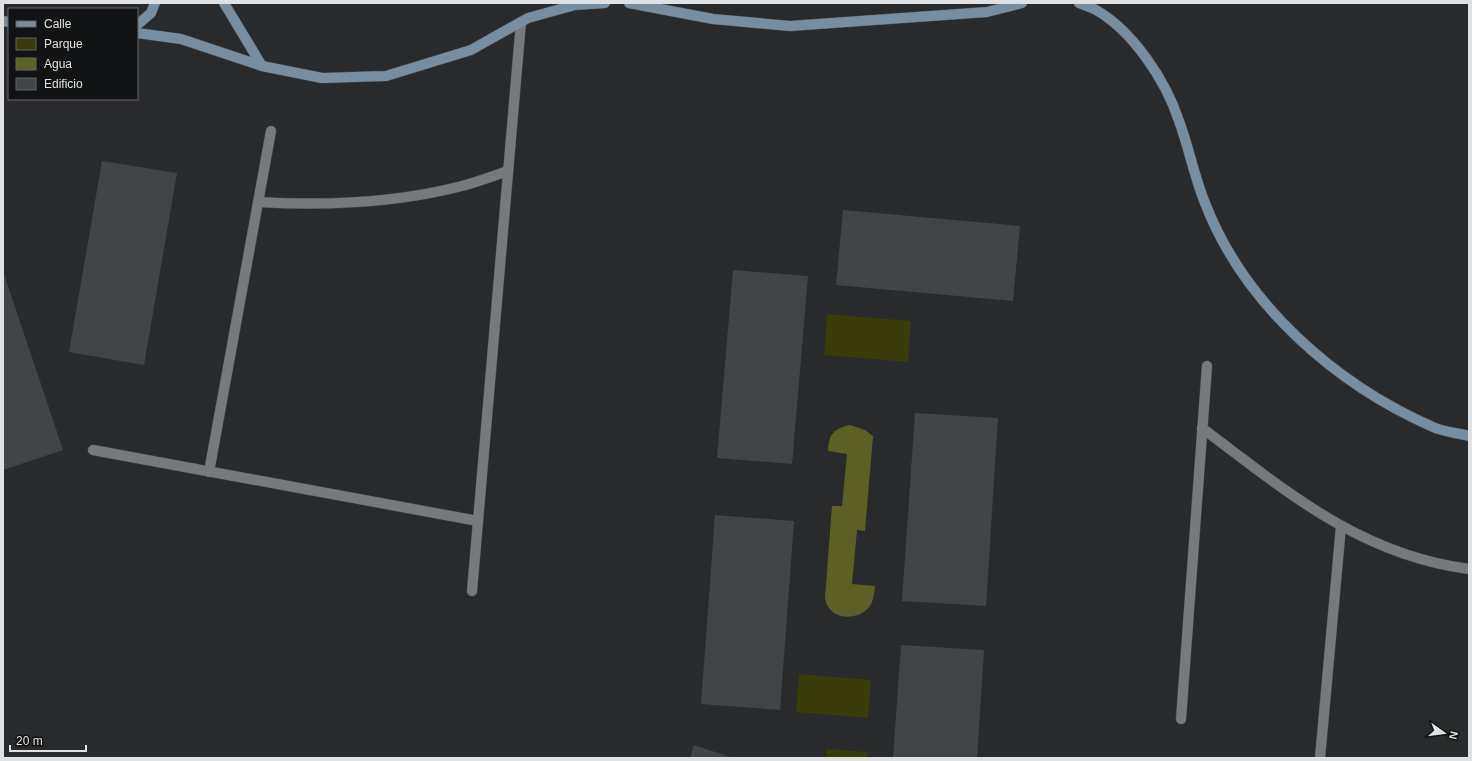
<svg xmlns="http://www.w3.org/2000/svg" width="1472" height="761" font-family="Arial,sans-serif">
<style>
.green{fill:#393b08}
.water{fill:#5d6024}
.building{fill:#424547}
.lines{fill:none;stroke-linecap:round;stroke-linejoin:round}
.street-casing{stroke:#47494a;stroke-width:11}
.secondary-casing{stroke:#47494a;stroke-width:11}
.street{stroke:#777a7c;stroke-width:10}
.secondary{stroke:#778ea0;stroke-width:10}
</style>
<rect width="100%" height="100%" fill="#282a2c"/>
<g class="green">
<polygon points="827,314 911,321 908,362 824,355"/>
<polygon points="799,674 871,680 868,718 796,712"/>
<polygon points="827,749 867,752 867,758 826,758"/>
</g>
<path class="water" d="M850,425L865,430L873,436L865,531L857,530L852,584L875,586C874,593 874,601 869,607C861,618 839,621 830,609C827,607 826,601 825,598L832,506H842L847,454L828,451C829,434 833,429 850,425Z"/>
<g class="building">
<polygon points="102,161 177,173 144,365 69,352"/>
<polygon points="843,210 1020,226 1013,301 836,285"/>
<polygon points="733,270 808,276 792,464 717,458"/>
<polygon points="3,271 63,450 3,470"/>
<polygon points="915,413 998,418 986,606 902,601"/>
<polygon points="715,515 794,521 780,710 701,704"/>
<polygon points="901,645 984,650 977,758 893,758"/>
<polygon points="694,745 733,758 690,758"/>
</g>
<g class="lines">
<defs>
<g id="street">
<path d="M258,202C326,206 396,203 462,186C477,182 493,176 508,171"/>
<path d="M1202,428C1286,491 1360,555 1469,569"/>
<polyline points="93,450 478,521"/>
<polyline points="209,472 271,131"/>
<polyline points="472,591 521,22"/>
<polyline points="1181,719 1207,366"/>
<polyline points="1320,758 1341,526"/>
</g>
<g id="secondary">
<polyline points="224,3 262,66"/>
<polyline points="629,3 713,19 790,26 987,12 1022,3"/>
<path d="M1079,3C1084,5 1091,7 1096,10C1133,31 1166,81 1179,121C1189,148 1194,176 1205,203C1244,304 1335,384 1433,427C1444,432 1458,433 1469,436"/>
<polyline points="3,21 9,22"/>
<polyline points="137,25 151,13 155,3"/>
<polyline points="137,33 181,39 262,66 322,78 386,76 471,50 528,18 575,5 605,3"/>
</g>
</defs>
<use href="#street" class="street-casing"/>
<use href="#secondary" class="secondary-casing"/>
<use href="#street" class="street"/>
<use href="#secondary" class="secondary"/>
</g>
<rect width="1472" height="761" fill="none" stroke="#e0e1e2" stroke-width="8"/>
<rect x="8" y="8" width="130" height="92" fill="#121314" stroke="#646566"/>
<rect x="16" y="21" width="20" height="6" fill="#778ea0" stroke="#646566"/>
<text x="44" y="28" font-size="12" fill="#e0e1e2">Calle</text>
<rect x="16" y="38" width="20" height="12" fill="#393b08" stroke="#646566"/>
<text x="44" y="48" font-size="12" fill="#e0e1e2">Parque</text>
<rect x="16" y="58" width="20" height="12" fill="#5d6024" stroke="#646566"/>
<text x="44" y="68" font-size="12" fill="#e0e1e2">Agua</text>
<rect x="16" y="78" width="20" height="12" fill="#424547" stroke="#646566"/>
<text x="44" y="88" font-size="12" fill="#e0e1e2">Edificio</text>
<g transform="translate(1444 733) rotate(104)" stroke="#121314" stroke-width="3" paint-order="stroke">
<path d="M0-3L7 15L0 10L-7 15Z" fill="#e0e1e2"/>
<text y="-6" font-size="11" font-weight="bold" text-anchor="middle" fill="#e0e1e2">N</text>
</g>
<path d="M10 745v6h76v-6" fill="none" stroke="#e0e1e2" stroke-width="2"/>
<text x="16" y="745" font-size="12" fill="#e0e1e2" stroke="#121314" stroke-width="3" paint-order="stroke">20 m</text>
</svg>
